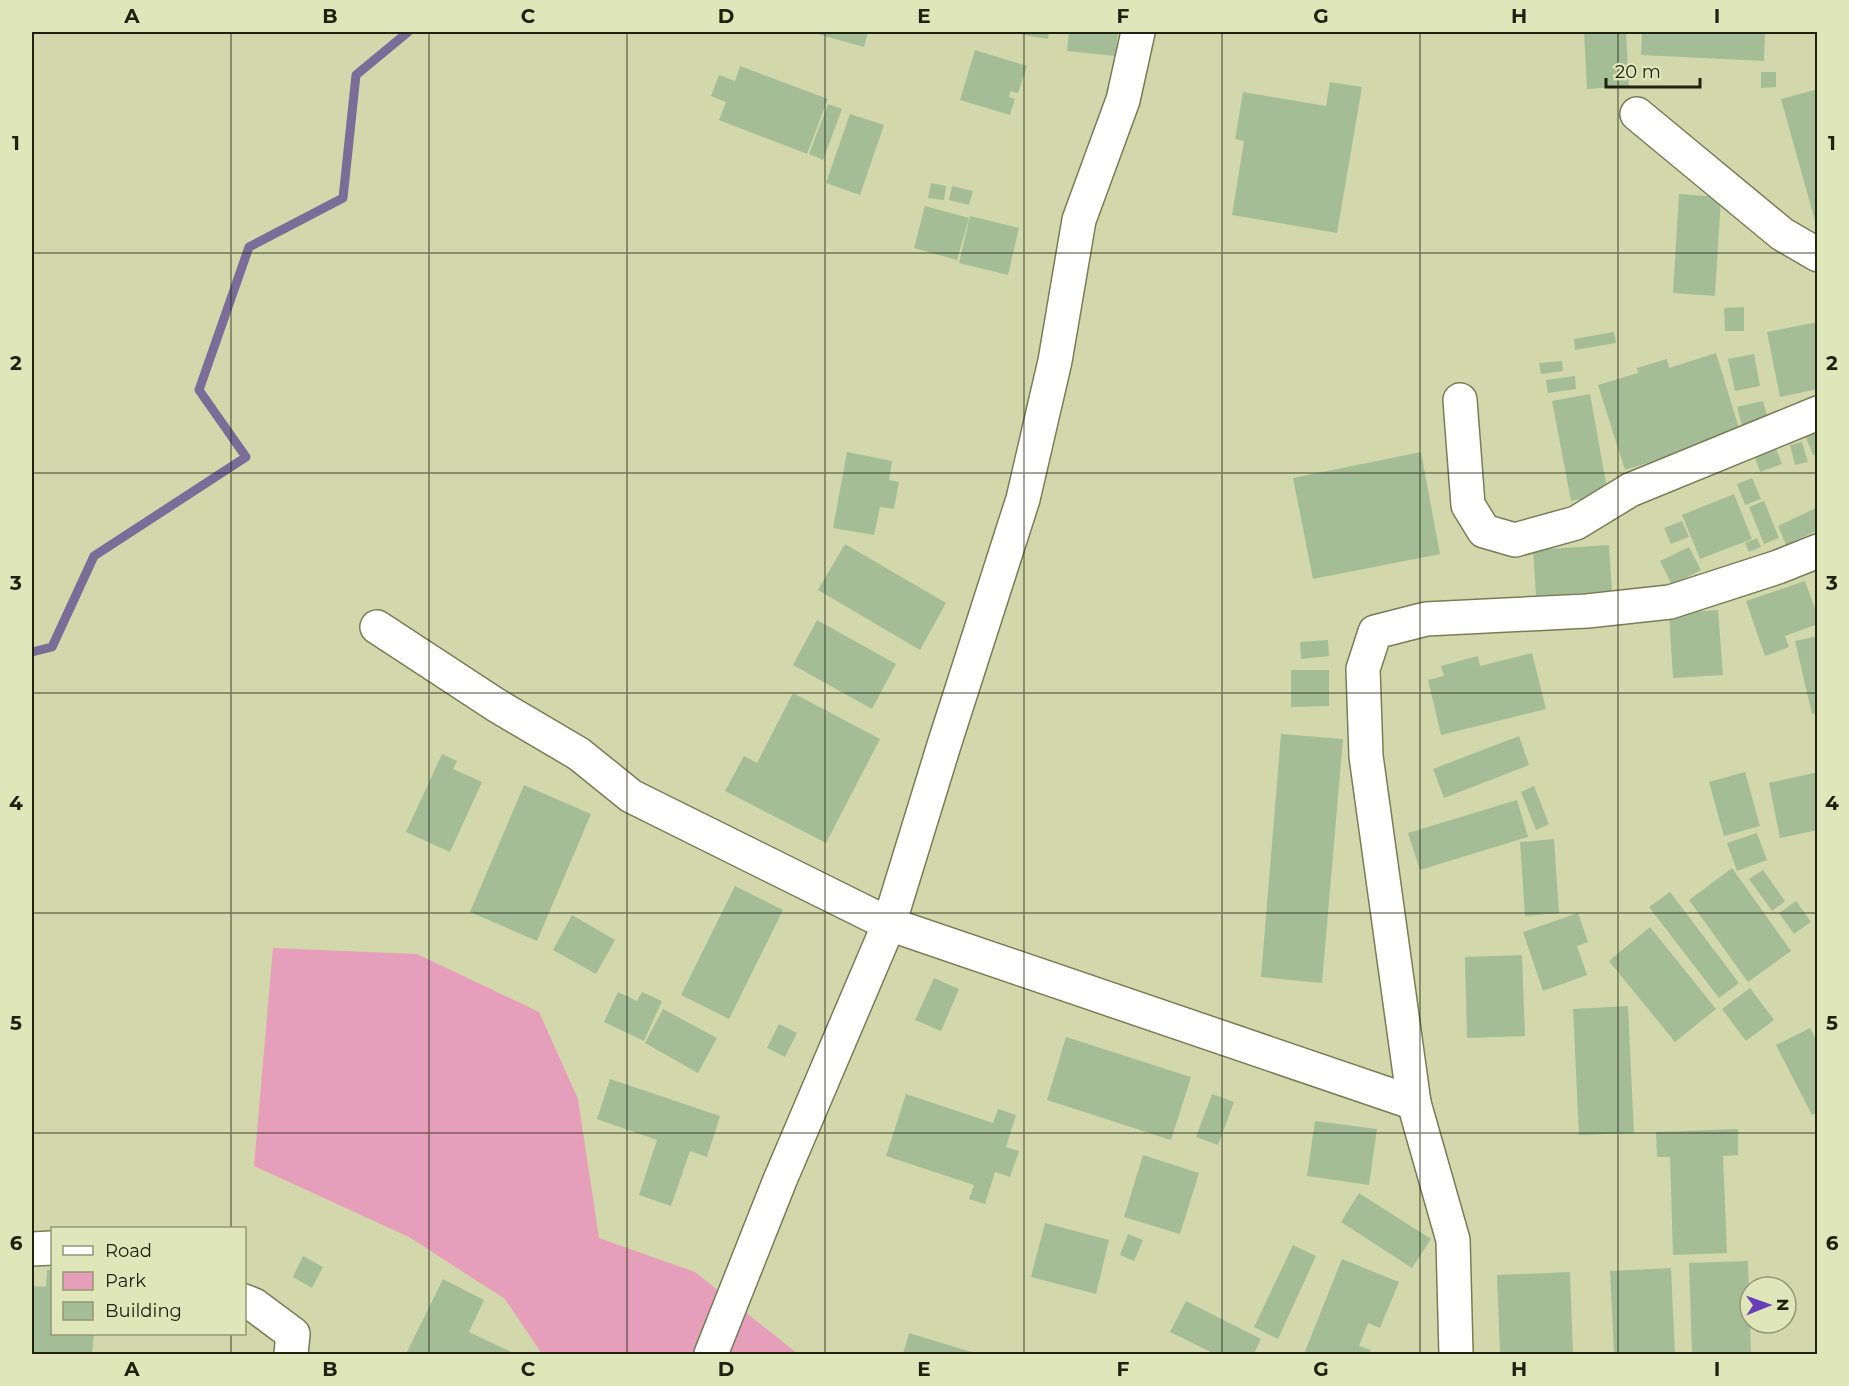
<svg xmlns="http://www.w3.org/2000/svg" width="1849" height="1386" font-family="Montserrat,sans-serif">
<style>
.green{fill:#e59fba}
.lines{fill:none;stroke-linecap:round;stroke-linejoin:round}
.stream{stroke:#786e97;stroke-width:9}
.building{fill:#a5bd97}
.minor-casing{stroke:#787d55;stroke-width:36}
.minor{stroke:#fff;stroke-width:33}
.grid{fill:none;stroke:#202211;stroke-width:1.5;stroke-opacity:0.55}
.neatline{fill:none;stroke:#202211;stroke-width:2}
.grid-label{font-size:20px;text-anchor:middle;font-weight:bold;fill:#202211}
</style>
<rect width="100%" height="100%" fill="#d2d8ac"/>
<polygon class="green" points="273,948 417,954 539,1012 578,1099 599,1238 695,1272 798,1354 542,1354 505,1299 409,1237 254,1166"/>
<g class="lines">
<polyline class="stream" points="32,652 52,647 94,556 246,457 199,390 249,247 343,198 356,75 408,32"/>
</g>
<g class="building">
<polygon points="815,32 868,32 864,47 814,33"/>
<polygon points="1008,32 1049,32 1048,39"/>
<polygon points="1069,32 1118,32 1115,56 1067,51"/>
<polygon points="1584,32 1626,32 1629,86 1587,89"/>
<polygon points="1642,32 1765,32 1764,61 1641,55"/>
<polygon points="975,50 1027,66 1018,93 1010,91 1009,97 1015,99 1010,115 960,100"/>
<polygon points="740,66 828,99 807,154 719,120 726,102 711,96 719,75 735,81"/>
<polygon points="1761,72 1776,72 1776,87 1761,88"/>
<polygon points="1330,82 1362,87 1337,233 1232,215 1244,141 1235,139 1243,92 1326,106"/>
<polygon points="1818,89 1818,228 1817,228 1781,99"/>
<polygon points="828,104 842,109 823,160 809,154"/>
<polygon points="850,114 884,125 860,195 826,183"/>
<polygon points="931,183 946,186 944,200 928,198"/>
<polygon points="952,186 973,191 969,205 949,200"/>
<polygon points="1679,194 1721,197 1715,296 1673,293"/>
<polygon points="925,206 969,218 957,260 914,248"/>
<polygon points="970,216 1019,228 1008,275 959,263"/>
<polygon points="1744,307 1744,331 1725,331 1724,308"/>
<polygon points="1818,322 1818,389 1780,397 1767,332"/>
<polygon points="1614,332 1616,343 1575,350 1574,339"/>
<polygon points="1716,353 1742,438 1660,470 1657,460 1625,470 1598,385 1638,373 1637,368 1667,359 1669,368"/>
<polygon points="1754,354 1760,386 1735,391 1728,359"/>
<polygon points="1562,361 1563,371 1541,374 1539,363"/>
<polygon points="1575,376 1576,389 1548,393 1546,380"/>
<polygon points="1590,394 1608,494 1571,501 1552,401"/>
<polygon points="1763,401 1770,426 1744,433 1737,407"/>
<polygon points="1818,427 1818,454 1813,455 1804,433"/>
<polygon points="1773,441 1782,464 1760,472 1752,449"/>
<polygon points="1802,442 1808,462 1795,465 1790,445"/>
<polygon points="847,452 892,461 889,480 899,482 894,509 880,507 874,535 833,528"/>
<polygon points="1421,452 1440,554 1313,579 1293,478"/>
<polygon points="1752,478 1761,499 1745,505 1737,484"/>
<polygon points="1734,494 1752,539 1700,559 1682,515"/>
<polygon points="1764,501 1779,538 1764,544 1749,507"/>
<polygon points="1818,507 1818,530 1786,545 1778,526"/>
<polygon points="1682,521 1689,537 1671,544 1664,528"/>
<polygon points="1757,538 1761,547 1749,552 1745,543"/>
<polygon points="845,544 946,603 920,650 818,590"/>
<polygon points="1609,545 1612,591 1536,596 1533,550"/>
<polygon points="1689,547 1701,570 1672,585 1660,561"/>
<polygon points="1805,581 1818,617 1818,624 1785,636 1789,647 1765,656 1746,601"/>
<polygon points="1718,610 1723,675 1673,678 1669,614"/>
<polygon points="817,620 896,664 872,709 793,665"/>
<polygon points="1818,636 1818,713 1812,714 1795,641"/>
<polygon points="1328,640 1329,656 1301,659 1300,642"/>
<polygon points="1532,653 1546,709 1441,735 1428,680 1444,676 1441,666 1478,656 1480,666"/>
<polygon points="1291,670 1329,670 1329,706 1291,707"/>
<polygon points="793,693 880,739 826,843 725,791 744,756 757,763"/>
<polygon points="1281,734 1343,739 1322,983 1261,977"/>
<polygon points="1519,736 1529,765 1444,798 1433,769"/>
<polygon points="442,754 457,761 453,769 482,782 450,852 406,832"/>
<polygon points="1745,772 1760,826 1724,836 1709,782"/>
<polygon points="1818,772 1818,830 1780,838 1769,783"/>
<polygon points="524,785 591,814 537,941 470,912"/>
<polygon points="1534,786 1549,824 1536,830 1521,792"/>
<polygon points="1517,800 1528,837 1420,870 1408,833"/>
<polygon points="1757,833 1767,860 1737,871 1727,843"/>
<polygon points="1554,839 1559,913 1525,916 1520,842"/>
<polygon points="1732,868 1791,951 1748,982 1689,900"/>
<polygon points="1763,870 1785,901 1772,911 1749,879"/>
<polygon points="735,886 783,910 729,1019 681,995"/>
<polygon points="1670,892 1739,983 1719,998 1649,907"/>
<polygon points="1796,901 1811,922 1794,934 1779,913"/>
<polygon points="1578,913 1588,942 1577,946 1587,975 1543,991 1523,932"/>
<polygon points="572,915 615,940 596,974 553,950"/>
<polygon points="1650,927 1716,1009 1675,1042 1609,961"/>
<polygon points="1522,955 1525,1036 1467,1038 1465,957"/>
<polygon points="934,978 959,989 941,1031 915,1020"/>
<polygon points="1750,988 1774,1020 1746,1041 1722,1009"/>
<polygon points="618,992 637,1001 642,992 662,1001 644,1041 604,1022"/>
<polygon points="1628,1006 1634,1133 1579,1135 1573,1009"/>
<polygon points="663,1009 717,1038 698,1073 645,1043"/>
<polygon points="779,1024 797,1033 785,1057 767,1048"/>
<polygon points="1810,1028 1818,1043 1818,1112 1812,1115 1776,1045"/>
<polygon points="1066,1037 1191,1077 1171,1140 1047,1100"/>
<polygon points="610,1079 720,1116 707,1157 690,1151 671,1206 639,1195 657,1140 597,1119"/>
<polygon points="906,1094 993,1123 998,1109 1016,1115 1006,1147 1019,1151 1010,1177 995,1172 985,1204 969,1199 974,1185 886,1156"/>
<polygon points="1212,1094 1234,1102 1218,1145 1196,1137"/>
<polygon points="1315,1121 1377,1129 1369,1185 1307,1176"/>
<polygon points="1738,1129 1738,1155 1723,1156 1727,1253 1673,1255 1670,1157 1657,1157 1656,1132"/>
<polygon points="1143,1155 1199,1173 1180,1234 1124,1217"/>
<polygon points="1359,1193 1431,1239 1412,1268 1341,1222"/>
<polygon points="1045,1223 1109,1240 1096,1294 1031,1277"/>
<polygon points="1128,1234 1143,1240 1134,1261 1120,1255"/>
<polygon points="1293,1245 1316,1256 1278,1339 1254,1327"/>
<polygon points="303,1256 323,1267 312,1288 293,1277"/>
<polygon points="1342,1259 1399,1282 1380,1328 1368,1323 1359,1346 1371,1350 1369,1354 1304,1354"/>
<polygon points="1748,1261 1751,1354 1692,1354 1689,1263"/>
<polygon points="1671,1268 1675,1354 1614,1354 1610,1271"/>
<polygon points="47,1270 52,1270 52,1334 94,1334 92,1354 32,1354 32,1286 46,1287"/>
<polygon points="1570,1272 1573,1354 1500,1354 1497,1275"/>
<polygon points="443,1279 484,1300 469,1332 515,1354 406,1354"/>
<polygon points="1186,1301 1261,1339 1254,1354 1215,1354 1170,1332"/>
<polygon points="909,1333 978,1354 903,1354"/>
</g>
<g class="lines">
<defs>
<g id="minor">
<polyline points="1637,114 1782,234 1818,255"/>
<polyline points="1460,400 1468,505 1484,531 1515,540 1576,523 1630,490 1818,413"/>
<polyline points="377,627 496,705 579,754 631,796 889,924 1414,1103 1453,1240 1456,1354"/>
<polyline points="1414,1103 1366,756 1363,669 1375,632 1426,619 1587,611 1670,602 1778,567 1818,551"/>
<polyline points="32,1249 52,1248"/>
<polyline points="244,1301 254,1305 293,1334 291,1354"/>
<polyline points="711,1354 780,1180 889,924 944,745 1023,499 1055,361 1079,220 1123,100 1138,32"/>
</g>
</defs>
<use href="#minor" class="minor-casing"/>
<use href="#minor" class="minor"/>
</g>
<path class="grid" d="M231,32V1228M429,32V1354M627,32V1354M825,32V1354M1024,32V1354M1222,32V1354M1420,32V1354M1618,32V1354M32,253H1818M32,473H1818M32,693H1818M32,913H1818M32,1133H1818M231,1334V1354"/>
<rect width="1849" height="1386" fill="none" stroke="#dfe6b9" stroke-width="66"/>
<rect x="51" y="1227" width="195" height="108" fill="#dfe6b9" stroke="#939876" stroke-width="1.5"/>
<rect x="63" y="1246" width="30" height="9" fill="#ffffff" stroke="#939876" stroke-width="1.5"/>
<text x="105" y="1257" font-size="18" fill="#202211">Road</text>
<rect x="63" y="1272" width="30" height="18" fill="#e59fba" stroke="#939876" stroke-width="1.5"/>
<text x="105" y="1287" font-size="18" fill="#202211">Park</text>
<rect x="63" y="1302" width="30" height="18" fill="#a5bd97" stroke="#939876" stroke-width="1.5"/>
<text x="105" y="1317" font-size="18" fill="#202211">Building</text>
<g transform="translate(1768 1305) rotate(89)"><circle r="28" fill="#dfe6b9" stroke="#939876" stroke-width="1.5"/>
<path d="M0-4.5L10 22L0 15L-10 22Z" fill="#673eb6"/>
<text y="-9" font-size="16" font-weight="bold" text-anchor="middle" fill="#202211">N</text>
</g>
<path d="M1606 78v9h94v-9" fill="none" stroke="#202211" stroke-width="3"/>
<text x="1615" y="78" font-size="18" fill="#202211" stroke="#dfe6b9" stroke-width="4.5" paint-order="stroke">20 m</text>
<rect x="33" y="33" width="1783" height="1320" class="neatline"/>
<g class="grid-label">
<text x="132" y="23">A</text>
<text x="330" y="23">B</text>
<text x="528" y="23">C</text>
<text x="726" y="23">D</text>
<text x="924" y="23">E</text>
<text x="1123" y="23">F</text>
<text x="1321" y="23">G</text>
<text x="1519" y="23">H</text>
<text x="1717" y="23">I</text>
<text x="16" y="150">1</text>
<text x="1832" y="150">1</text>
<text x="16" y="370">2</text>
<text x="1832" y="370">2</text>
<text x="16" y="590">3</text>
<text x="1832" y="590">3</text>
<text x="16" y="810">4</text>
<text x="1832" y="810">4</text>
<text x="16" y="1030">5</text>
<text x="1832" y="1030">5</text>
<text x="16" y="1250">6</text>
<text x="1832" y="1250">6</text>
<text x="132" y="1376">A</text>
<text x="330" y="1376">B</text>
<text x="528" y="1376">C</text>
<text x="726" y="1376">D</text>
<text x="924" y="1376">E</text>
<text x="1123" y="1376">F</text>
<text x="1321" y="1376">G</text>
<text x="1519" y="1376">H</text>
<text x="1717" y="1376">I</text>
</g>
</svg>
